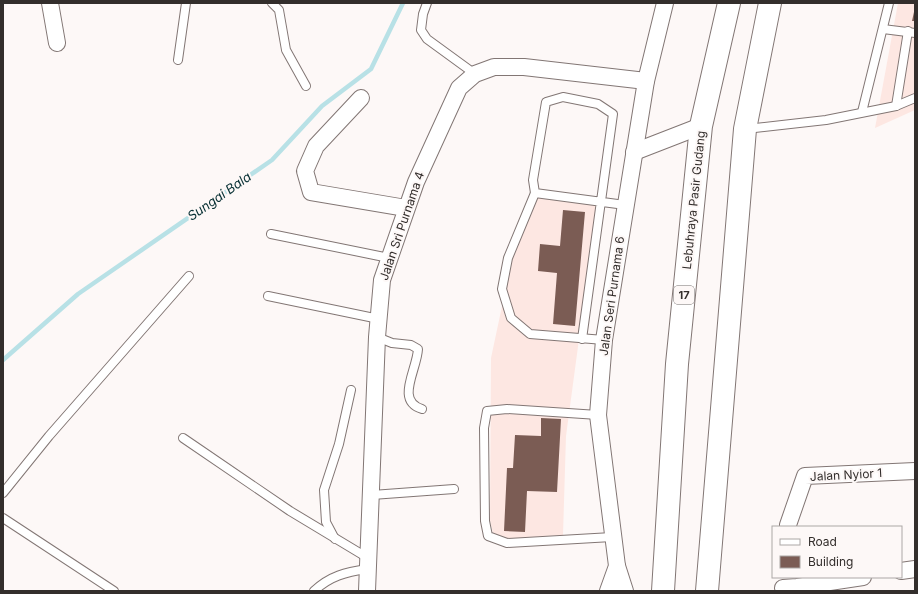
<svg xmlns="http://www.w3.org/2000/svg" width="918" height="594" font-family="Inter,sans-serif">
<style>
.built{fill:#fde7e2}
.lines{fill:none;stroke-linecap:round;stroke-linejoin:round}
.stream{stroke:#b8e1e6;stroke-width:4.5}
.building{fill:#7b5c54}
.service-casing{stroke:#827674;stroke-width:10}
.minor-casing{stroke:#827674;stroke-width:18}
.trunk-casing{stroke:#827674;stroke-width:24}
.service{stroke:#fff;stroke-width:8}
.minor{stroke:#fff;stroke-width:16}
.trunk{stroke:#fff;stroke-width:22}
.labels{text-anchor:middle;stroke-width:4;stroke-linejoin:round;paint-order:stroke}
.shield{fill:#fdf8f7;stroke:#706b69;stroke-width:1}
.shield-label{font-size:11px;font-weight:bold;fill:#332e2c}
.street-label{font-size:12px;fill:#332e2c;stroke:#fdf8f7}
.water-label{font-size:13px;font-style:italic;fill:#062f33;stroke:#fdf8f7}
</style>
<rect width="100%" height="100%" fill="#fdf8f7"/>
<g class="built">
<polygon points="898,3 915,3 915,110 875,128"/>
<polygon points="538,197 597,205 566,436 563,535 509,539 493,533 490,521 491,358 512,259"/>
</g>
<g class="lines">
<polyline class="stream" points="3,360 78,294 272,160 322,106 371,69 403,3"/>
</g>
<g class="building">
<polygon points="914,12 915,12 915,21 912,21"/>
<polygon points="563,210 585,212 575,326 553,324 557,273 538,271 540,244 560,246"/>
<polygon points="541,418 561,419 557,492 527,491 525,532 504,531 507,468 513,468 515,435 541,436"/>
</g>
<g class="lines">
<defs>
<g id="service">
<polyline points="272,3 279,10 286,50 306,86"/>
<polyline points="427,3 423,14 421,30 427,39 475,74"/>
<polyline points="883,29 915,33"/>
<polyline points="178,60 186,3"/>
<polyline points="896,106 908,31"/>
<polyline points="862,112 889,3"/>
<polyline points="746,129 826,120 896,106 915,98"/>
<polyline points="535,193 508,258 502,289 511,318 530,334 604,340"/>
<polyline points="271,234 389,258"/>
<polyline points="268,296 379,319"/>
<path d="M377,337L392,343L411,345L418,349C417,370 395,401 422,409"/>
<polyline points="582,339 613,114 598,104 563,97 546,102 533,180 535,193 625,205"/>
<polyline points="598,415 507,409 487,411 484,428 485,521 488,536 507,543 612,537"/>
<polyline points="183,438 290,511 368,558"/>
<polyline points="3,493 49,436 189,276"/>
<polyline points="372,495 454,489"/>
<polyline points="3,518 114,591"/>
<polyline points="335,539 326,522 324,490 339,444 351,390"/>
<path d="M314,591C330,576 346,572 367,569"/>
</g>
<g id="minor">
<polyline points="50,3 57,43"/>
<polyline points="361,98 316,146 305,171 311,192 406,208"/>
<polyline points="634,152 701,126"/>
<polyline points="788,525 805,476 915,471"/>
<polyline points="617,566 625,591"/>
<polyline points="901,571 915,569"/>
<polyline points="783,588 797,587 863,577"/>
<polyline points="367,591 377,337 382,280 416,182 459,88 475,74 494,67 524,67 646,81"/>
<polyline points="608,591 617,566 598,415 604,340 646,81 665,3"/>
</g>
<g id="trunk">
<polyline points="663,591 677,364 701,126 729,3"/>
<polyline points="707,591 745,129 770,3"/>
</g>
</defs>
<use href="#service" class="service-casing"/>
<use href="#minor" class="minor-casing"/>
<use href="#trunk" class="trunk-casing"/>
<use href="#service" class="service"/>
<use href="#minor" class="minor"/>
<use href="#trunk" class="trunk"/>
</g>
<g class="labels">
<rect class="shield" x="674" y="286" width="20" height="18" rx="3"/>
<g class="shield-label">
<text x="684" y="299">17</text>
</g>
<g class="street-label">
<text transform="translate(694 200) rotate(-84)" y="4">Lebuhraya Pasir Gudang</text>
<text transform="translate(402 226) rotate(-71)" y="4">Jalan Sri Purnama 4</text>
<text transform="translate(612 296) rotate(-82)" y="4">Jalan Seri Purnama 6</text>
<text transform="translate(846 475) rotate(-3)" y="4">Jalan Nyior 1</text>
</g>
<g class="water-label">
<text transform="translate(219 196) rotate(-35)" y="5">Sungai Bala</text>
</g>
</g>
<rect width="918" height="594" fill="none" stroke="#332e2c" stroke-width="8"/>
<rect x="772" y="526" width="130" height="52" fill="#fdf8f7" stroke="#aca7a6"/>
<rect x="780" y="539" width="20" height="6" fill="#ffffff" stroke="#aca7a6"/>
<text x="808" y="546" font-size="12" fill="#332e2c">Road</text>
<rect x="780" y="556" width="20" height="12" fill="#7b5c54" stroke="#aca7a6"/>
<text x="808" y="566" font-size="12" fill="#332e2c">Building</text>
</svg>
